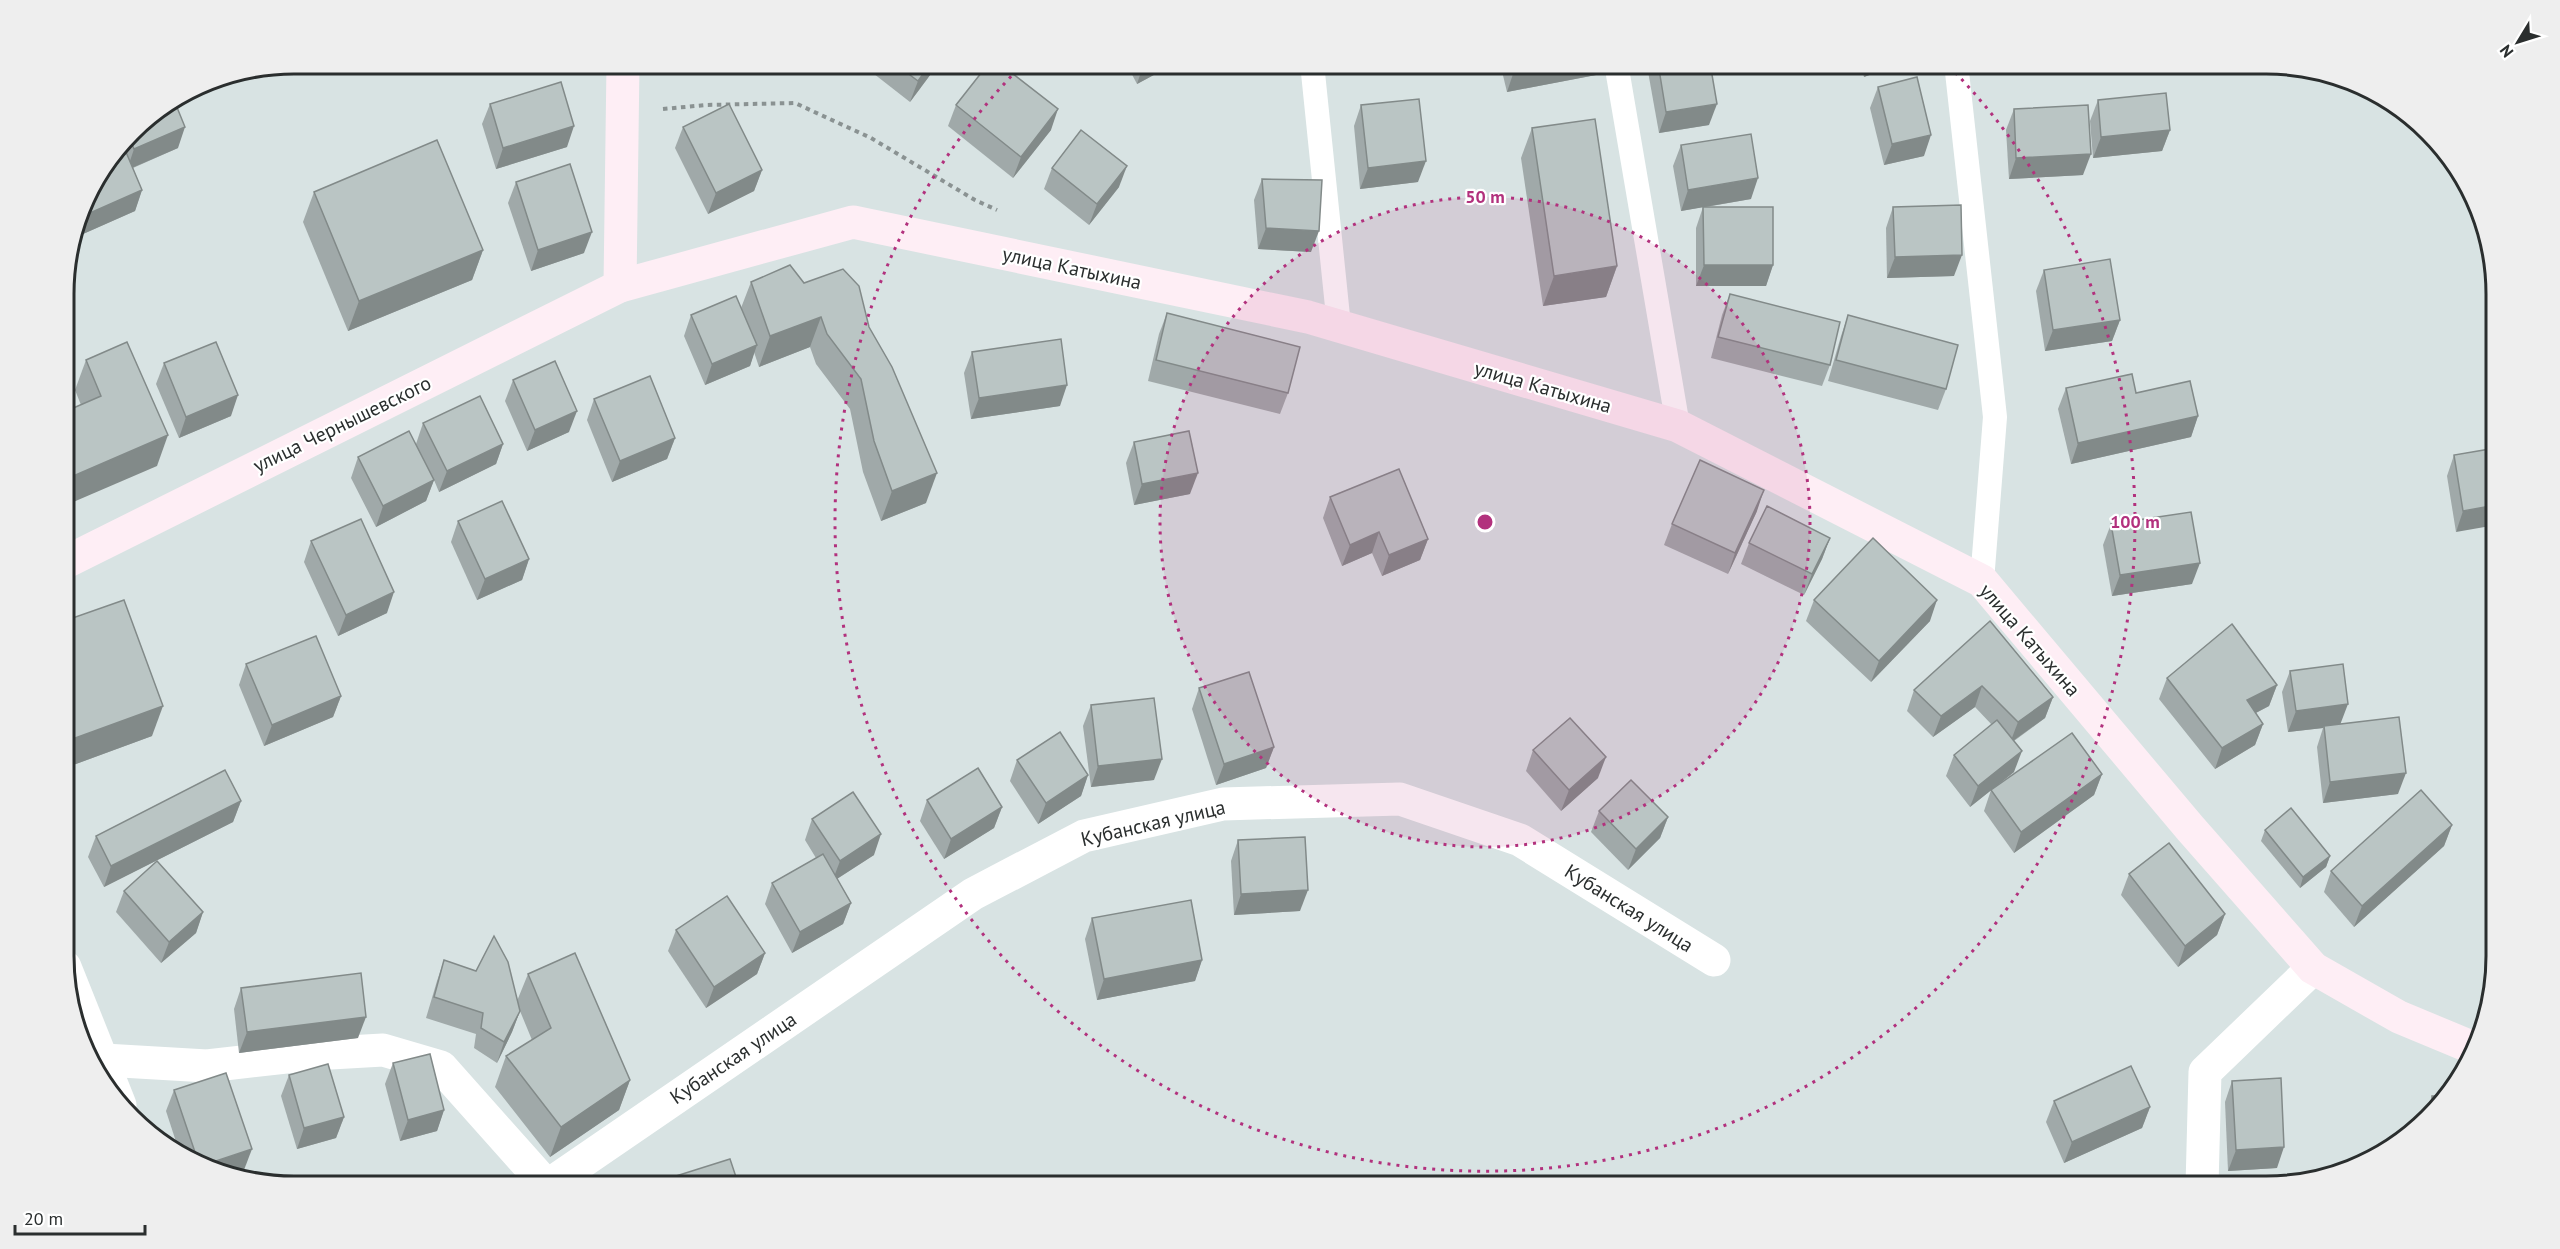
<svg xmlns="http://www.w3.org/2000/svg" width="2560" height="1249" font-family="'PT Sans',sans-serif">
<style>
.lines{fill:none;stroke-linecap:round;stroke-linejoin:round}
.path{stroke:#8a9292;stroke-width:4;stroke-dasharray:4.5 4.5;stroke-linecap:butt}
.lane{stroke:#fff;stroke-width:24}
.street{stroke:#fff;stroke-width:33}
.secondary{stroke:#feeef5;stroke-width:33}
.wall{fill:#a0a9a9}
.shaded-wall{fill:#828a89}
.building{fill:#bac5c4;stroke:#828a89;stroke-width:1.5}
.ring{fill:none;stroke:#b2317d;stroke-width:3;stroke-dasharray:3 6}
.labels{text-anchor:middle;stroke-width:4.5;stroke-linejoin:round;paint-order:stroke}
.street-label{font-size:20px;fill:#2a2e2e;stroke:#fff}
.rim{fill:none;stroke:#2a2e2e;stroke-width:3}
.centre{fill:#b2317d;stroke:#fff;stroke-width:3}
.ring-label{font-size:18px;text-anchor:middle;font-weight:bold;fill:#b2317d;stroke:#fff;stroke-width:4.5;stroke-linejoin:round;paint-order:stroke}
</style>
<rect width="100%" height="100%" fill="#d8e3e3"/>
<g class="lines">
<polyline class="path" points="663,109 706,105 795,103 871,138 975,200 997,210"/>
<g class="lane">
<polyline points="1312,63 1339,326"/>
<polyline points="1616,63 1678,426"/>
<polyline points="1956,63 1995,417 1982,581"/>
</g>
<g class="street">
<polyline points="65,967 120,1105"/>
<polyline points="104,1060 207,1066 313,1054 383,1050 441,1067 547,1186"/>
<polyline points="547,1186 973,894 1084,836 1223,804 1400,799 1520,840 1714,960"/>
<polyline points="2202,1186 2205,1072 2313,968"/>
</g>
<g class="secondary">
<polyline points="620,286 623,63"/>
<polyline points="64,563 620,286 853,222 1308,317 1678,426 1982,581 2190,828 2313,968 2399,1017 2476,1049"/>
</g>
</g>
<g class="wall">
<polygon points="860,63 939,63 910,102"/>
<polygon points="1126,63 1176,63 1137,84"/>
<polygon points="1500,63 1600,63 1596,75 1507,92"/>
<polygon points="1648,63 1710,63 1709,125 1659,133 1647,66"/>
<polygon points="1859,63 1901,63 1864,77"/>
<polygon points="1878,87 1924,156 1884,165 1870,108"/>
<polygon points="2098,100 2170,130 2162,151 2093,158 2090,121"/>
<polygon points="490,104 567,147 496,169 482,124"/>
<polygon points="956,105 1051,130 1013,178 948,126"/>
<polygon points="1361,105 1418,182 1360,189 1354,126"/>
<polygon points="2014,109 2083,175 2009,179 2006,130"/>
<polygon points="141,121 178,148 133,168 142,190 135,211 83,234 78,223 87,192"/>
<polygon points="683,127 762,170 754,191 708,214 675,148"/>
<polygon points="1532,128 1617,266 1606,297 1543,306 1521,158"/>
<polygon points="1681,145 1751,199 1706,207 1773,265 1766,286 1696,286 1696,228 1703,207 1681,211 1673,166"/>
<polygon points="1052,168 1119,187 1089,225 1044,189"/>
<polygon points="1262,179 1311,252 1258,249 1254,200"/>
<polygon points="516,182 584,253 531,271 508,203"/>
<polygon points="314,192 483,250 472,280 348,331 303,222"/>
<polygon points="1893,207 1954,276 1887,278 1886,228"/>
<polygon points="2044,270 2120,320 2112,341 2045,351 2036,291"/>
<polygon points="751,282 804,283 869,327 926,503 881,521 863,472 850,409 816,364 810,347 759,367 754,352 750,366 705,385 684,336 691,315 741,308"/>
<polygon points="1730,294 1830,365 1822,386 1711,358 1722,315"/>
<polygon points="1167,313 1288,393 1280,414 1148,381 1159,334"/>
<polygon points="1848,315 1946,389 1938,410 1828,381 1841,336"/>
<polygon points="972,352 1060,406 971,419 964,373"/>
<polygon points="86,360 157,466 81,405 75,390"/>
<polygon points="164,363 231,416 179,438 156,384"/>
<polygon points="513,380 569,432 527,451 505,401"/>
<polygon points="2066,388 2136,393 2198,416 2191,437 2071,464 2058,409"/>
<polygon points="594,399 675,438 667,459 612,482 587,420"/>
<polygon points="423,423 503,444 496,464 439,492 434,480 426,501 376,527 351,478 358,457 416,444"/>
<polygon points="1134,442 1190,494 1134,505 1126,463"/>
<polygon points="2496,448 2456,532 2447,476 2454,455"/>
<polygon points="1330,497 1428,539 1420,560 1382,576 1372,553 1342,566 1323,518"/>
<polygon points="1757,511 1728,574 1664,545 1672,524"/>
<polygon points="458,521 529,559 522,580 477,600 451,542"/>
<polygon points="2111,524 2192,584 2112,596 2103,545"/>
<polygon points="1830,538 1822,559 1804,595 1741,564 1749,543"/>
<polygon points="311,541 387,613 338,636 304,562"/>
<polygon points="1814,600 1930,621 1871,682 1806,621"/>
<polygon points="64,621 152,736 65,768"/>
<polygon points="1990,621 2053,697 2045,718 2014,741 2014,772 1970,807 1946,776 1954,755 1992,725 1975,707 1933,737 1907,711 1914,690"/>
<polygon points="246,664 341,696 333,717 264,746 239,685"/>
<polygon points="2290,671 2341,724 2398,794 2323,803 2317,747 2323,728 2288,732 2282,692"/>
<polygon points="2167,678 2277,685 2269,706 2256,713 2263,724 2255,745 2215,769 2159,699"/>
<polygon points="1199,688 1274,747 1266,768 1216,785 1192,709"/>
<polygon points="1091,705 1154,780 1091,787 1083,726"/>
<polygon points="1533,750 1598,778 1561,811 1526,771"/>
<polygon points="1017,760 1088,775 1081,796 1038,824 1010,781"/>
<polygon points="2102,774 2094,795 2014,853 1984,811 1991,790"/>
<polygon points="927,800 1002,807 994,828 944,859 920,821"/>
<polygon points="241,801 233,822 104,887 88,857 96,836"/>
<polygon points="1599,811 1668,817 1660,838 1628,870 1591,832"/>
<polygon points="812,819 874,855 837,879 851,903 843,924 792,953 765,904 772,883 816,858 805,840"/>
<polygon points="2452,825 2444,846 2354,927 2324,892 2331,871"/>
<polygon points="2265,830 2330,856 2326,867 2300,888 2261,841"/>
<polygon points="1238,840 1300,911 1234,915 1231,861"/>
<polygon points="2129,874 2225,914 2217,935 2178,967 2121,895"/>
<polygon points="124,891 203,912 196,933 161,963 116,912"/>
<polygon points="1092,918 1202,960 1195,981 1097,1000 1085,939"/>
<polygon points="676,930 765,953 757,974 706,1008 668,951"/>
<polygon points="2497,954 2490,990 2484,987 2491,966"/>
<polygon points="444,960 517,1001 528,974 630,1080 619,1110 550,1157 495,1087 506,1056 532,1040 520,1011 512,1032 497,1063 474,1048 476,1034 426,1018 437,981"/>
<polygon points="241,988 358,1038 239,1053 234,1009"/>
<polygon points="393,1063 444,1110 437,1131 400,1141 385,1084"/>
<polygon points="289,1075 344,1117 336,1138 297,1149 281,1096"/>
<polygon points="2232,1081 2277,1168 2228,1171 2225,1102"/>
<polygon points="174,1090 244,1170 205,1168 180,1154 166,1111"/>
<polygon points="2432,1096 2449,1096 2425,1119 2425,1117"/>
<polygon points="2054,1101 2150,1107 2142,1128 2064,1163 2046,1122"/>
<polygon points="676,1176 739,1186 672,1186"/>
</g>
<g class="shaded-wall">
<polygon points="931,63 939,63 910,102 918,81"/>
<polygon points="1144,63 1176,63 1137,84"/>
<polygon points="1557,63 1600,63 1596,75 1507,92 1514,71"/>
<polygon points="1869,63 1901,63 1864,77"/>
<polygon points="1717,104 1709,125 1659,133 1666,112"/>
<polygon points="1058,109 1051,130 1013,178 1021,157"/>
<polygon points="574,126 567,147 496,169 503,148"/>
<polygon points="185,127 178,148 127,170 134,149"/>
<polygon points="2170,130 2162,151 2093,158 2101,137"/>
<polygon points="1931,135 1924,156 1884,165 1892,144"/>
<polygon points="2091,154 2083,175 2009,179 2016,158"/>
<polygon points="1426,161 1418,182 1360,189 1368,168"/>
<polygon points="1127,166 1119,187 1089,225 1097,204"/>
<polygon points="762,170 754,191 708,214 716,193"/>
<polygon points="1758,178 1751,199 1681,211 1688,190"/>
<polygon points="142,190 135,211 83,234 90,213"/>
<polygon points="1266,228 1319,231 1311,252 1258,249"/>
<polygon points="592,232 584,253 531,271 538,250"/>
<polygon points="483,250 472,280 348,331 359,301"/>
<polygon points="1962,255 1954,276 1887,278 1895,257"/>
<polygon points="1704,265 1773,265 1766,286 1696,286"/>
<polygon points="1617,266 1606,297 1543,306 1554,276"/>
<polygon points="821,317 810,347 759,367 770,336"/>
<polygon points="2120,320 2112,341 2045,351 2053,330"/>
<polygon points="757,345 750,366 705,385 712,364"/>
<polygon points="1067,385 1060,406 971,419 979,398"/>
<polygon points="238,395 231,416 179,438 186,417"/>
<polygon points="577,411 569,432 527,451 535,430"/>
<polygon points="2198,416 2191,437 2071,464 2078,443"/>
<polygon points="168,435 157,466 64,506 64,480"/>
<polygon points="675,438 667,459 612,482 620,461"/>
<polygon points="503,444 496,464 439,492 447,471"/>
<polygon points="937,473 926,503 881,521 892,491"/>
<polygon points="1198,473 1190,494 1134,505 1142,484"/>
<polygon points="434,480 426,501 376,527 383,506"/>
<polygon points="1764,490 1757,511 1728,574 1735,553"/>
<polygon points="2496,505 2496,525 2456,532 2463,511"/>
<polygon points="1379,532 1372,553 1342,566 1350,545"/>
<polygon points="1830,538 1822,559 1804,595 1812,574"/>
<polygon points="1428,539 1420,560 1382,576 1389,555"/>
<polygon points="529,559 522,580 477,600 485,579"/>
<polygon points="2200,563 2192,584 2112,596 2120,575"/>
<polygon points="394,592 387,613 338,636 346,615"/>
<polygon points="1937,600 1930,621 1871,682 1879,661"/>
<polygon points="2277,685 2269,706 2240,721 2247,700"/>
<polygon points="1982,686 1975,707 1933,737 1941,716"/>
<polygon points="341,696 333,717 264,746 272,725"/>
<polygon points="2053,697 2045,718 2010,743 2018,722"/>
<polygon points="2348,704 2340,725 2324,726 2323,728 2288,732 2296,711"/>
<polygon points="163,706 152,736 65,768 65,748 67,741"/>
<polygon points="2263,724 2255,745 2215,769 2222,748"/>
<polygon points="1274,747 1266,768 1216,785 1224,764"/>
<polygon points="2022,751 2014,772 1970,807 1978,786"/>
<polygon points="1606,757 1598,778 1561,811 1569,790"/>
<polygon points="1162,759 1154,780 1091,787 1098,766"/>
<polygon points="2406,773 2398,794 2323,803 2330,782"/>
<polygon points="2102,774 2094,795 2014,853 2021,832"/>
<polygon points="1088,775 1081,796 1038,824 1046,803"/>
<polygon points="241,801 233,822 104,887 111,866"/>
<polygon points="1002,807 994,828 944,859 951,839"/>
<polygon points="1668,817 1660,838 1628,870 1636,849"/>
<polygon points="2452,825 2444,846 2354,927 2362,906"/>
<polygon points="881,834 874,855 832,882 840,861"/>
<polygon points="2330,856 2326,867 2300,888 2303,877"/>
<polygon points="1308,890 1300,911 1234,915 1241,894"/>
<polygon points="851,903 843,924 792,953 800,932"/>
<polygon points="203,912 196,933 161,963 169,942"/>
<polygon points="2225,914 2217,935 2178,967 2185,946"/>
<polygon points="765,953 757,974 706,1008 714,987"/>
<polygon points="1202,960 1195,981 1097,1000 1104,979"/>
<polygon points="520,1011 512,1032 497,1063 504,1042"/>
<polygon points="366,1017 358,1038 239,1053 247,1032"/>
<polygon points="630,1080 619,1110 550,1157 561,1127"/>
<polygon points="2150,1107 2142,1128 2064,1163 2072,1142"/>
<polygon points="444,1110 437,1131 400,1141 408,1120"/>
<polygon points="344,1117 336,1138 297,1149 304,1128"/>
<polygon points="2284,1147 2277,1168 2228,1171 2236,1150"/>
<polygon points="252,1149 244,1170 232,1174 205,1168 201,1166"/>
</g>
<g class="building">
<polygon points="894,63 931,63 918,81"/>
<polygon points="989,63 999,63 1058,109 1021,157 956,105"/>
<polygon points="1512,63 1557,63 1514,71"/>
<polygon points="1658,63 1710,63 1717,104 1666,112"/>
<polygon points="1917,77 1931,135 1892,144 1878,87"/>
<polygon points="561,82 574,126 503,148 490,104"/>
<polygon points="2166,93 2170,130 2101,137 2098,100"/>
<polygon points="1419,99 1426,161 1368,168 1361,105"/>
<polygon points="174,100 185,127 134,149 129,137 141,121"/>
<polygon points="729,104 762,170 716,193 683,127"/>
<polygon points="2088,105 2091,154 2016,158 2014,109"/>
<polygon points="1595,119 1617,266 1554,276 1532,128"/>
<polygon points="1081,130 1127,166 1097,204 1052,168"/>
<polygon points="1751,134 1758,178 1688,190 1681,145"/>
<polygon points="437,140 483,250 359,301 314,192"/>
<polygon points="123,145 142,190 90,213 85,200 87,192"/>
<polygon points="570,164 592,232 538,250 516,182"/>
<polygon points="1262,179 1322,180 1319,231 1266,228"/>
<polygon points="1961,205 1962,255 1895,257 1893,207"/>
<polygon points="1703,207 1773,207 1773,265 1704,265"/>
<polygon points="2110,259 2120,320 2053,330 2044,270"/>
<polygon points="790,265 804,283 843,269 859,286 869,327 892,367 937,473 892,491 874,441 861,379 827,334 821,317 770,336 751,282"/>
<polygon points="1730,294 1840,322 1830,365 1718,337"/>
<polygon points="736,296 757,345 712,364 691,315"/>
<polygon points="1167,313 1300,347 1288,393 1156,360"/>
<polygon points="1848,315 1958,345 1946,389 1836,360"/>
<polygon points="1061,339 1067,385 979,398 972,352"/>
<polygon points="127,342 168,435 64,480 64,412 101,396 86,360"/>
<polygon points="216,342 238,395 186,417 164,363"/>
<polygon points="555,361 577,411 535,430 513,380"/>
<polygon points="2132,374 2136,393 2190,381 2198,416 2078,443 2066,388"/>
<polygon points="650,376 675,438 620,461 594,399"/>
<polygon points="480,396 503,444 447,471 423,423"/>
<polygon points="409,431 434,480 383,506 358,457"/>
<polygon points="1189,431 1198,473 1142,484 1134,442"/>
<polygon points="2496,448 2496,505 2463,511 2454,455"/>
<polygon points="1700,460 1764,490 1735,553 1672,524"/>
<polygon points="1399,469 1428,539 1389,555 1379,532 1350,545 1330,497"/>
<polygon points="502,501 529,559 485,579 458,521"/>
<polygon points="1767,506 1830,538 1812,574 1749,543"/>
<polygon points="2191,512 2200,563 2120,575 2111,524"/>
<polygon points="361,519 394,592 346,615 311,541"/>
<polygon points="1873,538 1937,600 1879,661 1814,600"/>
<polygon points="124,600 163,706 67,741 64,734 64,621"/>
<polygon points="1990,621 2053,697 2018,722 1982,686 1941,716 1914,690"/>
<polygon points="2232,624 2277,685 2247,700 2263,724 2222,748 2167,678"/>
<polygon points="316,636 341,696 272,725 246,664"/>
<polygon points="2343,664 2348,704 2296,711 2290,671"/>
<polygon points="1249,672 1274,747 1224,764 1199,688"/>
<polygon points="1154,698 1162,759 1098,766 1091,705"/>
<polygon points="2399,717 2406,773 2330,782 2324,726"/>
<polygon points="1570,718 1606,757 1569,790 1533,750"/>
<polygon points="1997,720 2022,751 1978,786 1954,755"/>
<polygon points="1060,732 1088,775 1046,803 1017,760"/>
<polygon points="2072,733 2102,774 2021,832 1991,790"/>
<polygon points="978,768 1002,807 951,839 927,800"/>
<polygon points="225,770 241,801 111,866 96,836"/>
<polygon points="1631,780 1668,817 1636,849 1599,811"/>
<polygon points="2421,790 2452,825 2362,906 2331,871"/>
<polygon points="853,792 881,834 840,861 812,819"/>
<polygon points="2291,808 2330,856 2303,877 2265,830"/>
<polygon points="1305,837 1308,890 1241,894 1238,840"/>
<polygon points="2169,843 2225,914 2185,946 2129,874"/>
<polygon points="823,854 851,903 800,932 772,883"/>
<polygon points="157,861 203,912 169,942 124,891"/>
<polygon points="727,896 765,953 714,987 676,930"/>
<polygon points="1191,900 1202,960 1104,979 1092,918"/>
<polygon points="494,936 508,962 520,1011 504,1042 481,1028 483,1013 434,997 444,960 476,971"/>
<polygon points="575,953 630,1080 561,1127 506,1056 551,1028 528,974"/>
<polygon points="2497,954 2497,955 2495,967 2491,966"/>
<polygon points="361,973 366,1017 247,1032 241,988"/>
<polygon points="430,1054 444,1110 408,1120 393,1063"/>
<polygon points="328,1064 344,1117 304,1128 289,1075"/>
<polygon points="2131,1066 2150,1107 2072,1142 2054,1101"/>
<polygon points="226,1073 252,1149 201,1166 199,1164 174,1090"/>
<polygon points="2281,1078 2284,1147 2236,1150 2232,1081"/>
<polygon points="2432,1096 2449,1096 2433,1111"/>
<polygon points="730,1159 739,1186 679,1186 676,1176"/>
</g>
<circle cx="1485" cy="522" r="325" fill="#b2317d" fill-opacity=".12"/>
<g class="ring">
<circle cx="1485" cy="522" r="325"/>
<path d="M1949 66A650 650 0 1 1 1021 66"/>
</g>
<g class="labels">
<g class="street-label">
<text transform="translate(1072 268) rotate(12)" y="7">улица Катыхина</text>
<text transform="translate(1543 387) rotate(16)" y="7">улица Катыхина</text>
<text transform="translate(342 424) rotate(-26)" y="7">улица Чернышевского</text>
<text transform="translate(2030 640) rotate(49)" y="7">улица Катыхина</text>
<text transform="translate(1153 823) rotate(-13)" y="7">Кубанская улица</text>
<text transform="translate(1629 908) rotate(32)" y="7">Кубанская улица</text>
<text transform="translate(733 1058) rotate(-34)" y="7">Кубанская улица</text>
</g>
</g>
<path d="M0 0H2560V1249H0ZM294 74H2266A220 220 0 0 1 2486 294V956A220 220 0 0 1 2266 1176H294A220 220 0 0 1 74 956V294A220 220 0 0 1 294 74Z" fill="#eee" fill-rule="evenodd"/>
<path class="rim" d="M294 74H2266A220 220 0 0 1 2486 294V956A220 220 0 0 1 2266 1176H294A220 220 0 0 1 74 956V294A220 220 0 0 1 294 74Z"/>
<circle cx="1485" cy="522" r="9" class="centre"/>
<g class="ring-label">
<text x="1485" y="203">50 m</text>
<text x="2135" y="528">100 m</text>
</g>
<g transform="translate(2518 42) rotate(232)" stroke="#ffffff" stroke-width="4.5" paint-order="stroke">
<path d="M0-4.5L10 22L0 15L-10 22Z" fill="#2a2e2e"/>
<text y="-9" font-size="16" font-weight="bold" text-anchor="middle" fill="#2a2e2e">N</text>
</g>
<path d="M15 1225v9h130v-9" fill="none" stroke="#2a2e2e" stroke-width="3"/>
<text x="24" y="1225" font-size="18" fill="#2a2e2e" stroke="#ffffff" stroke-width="4.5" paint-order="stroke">20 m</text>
</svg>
